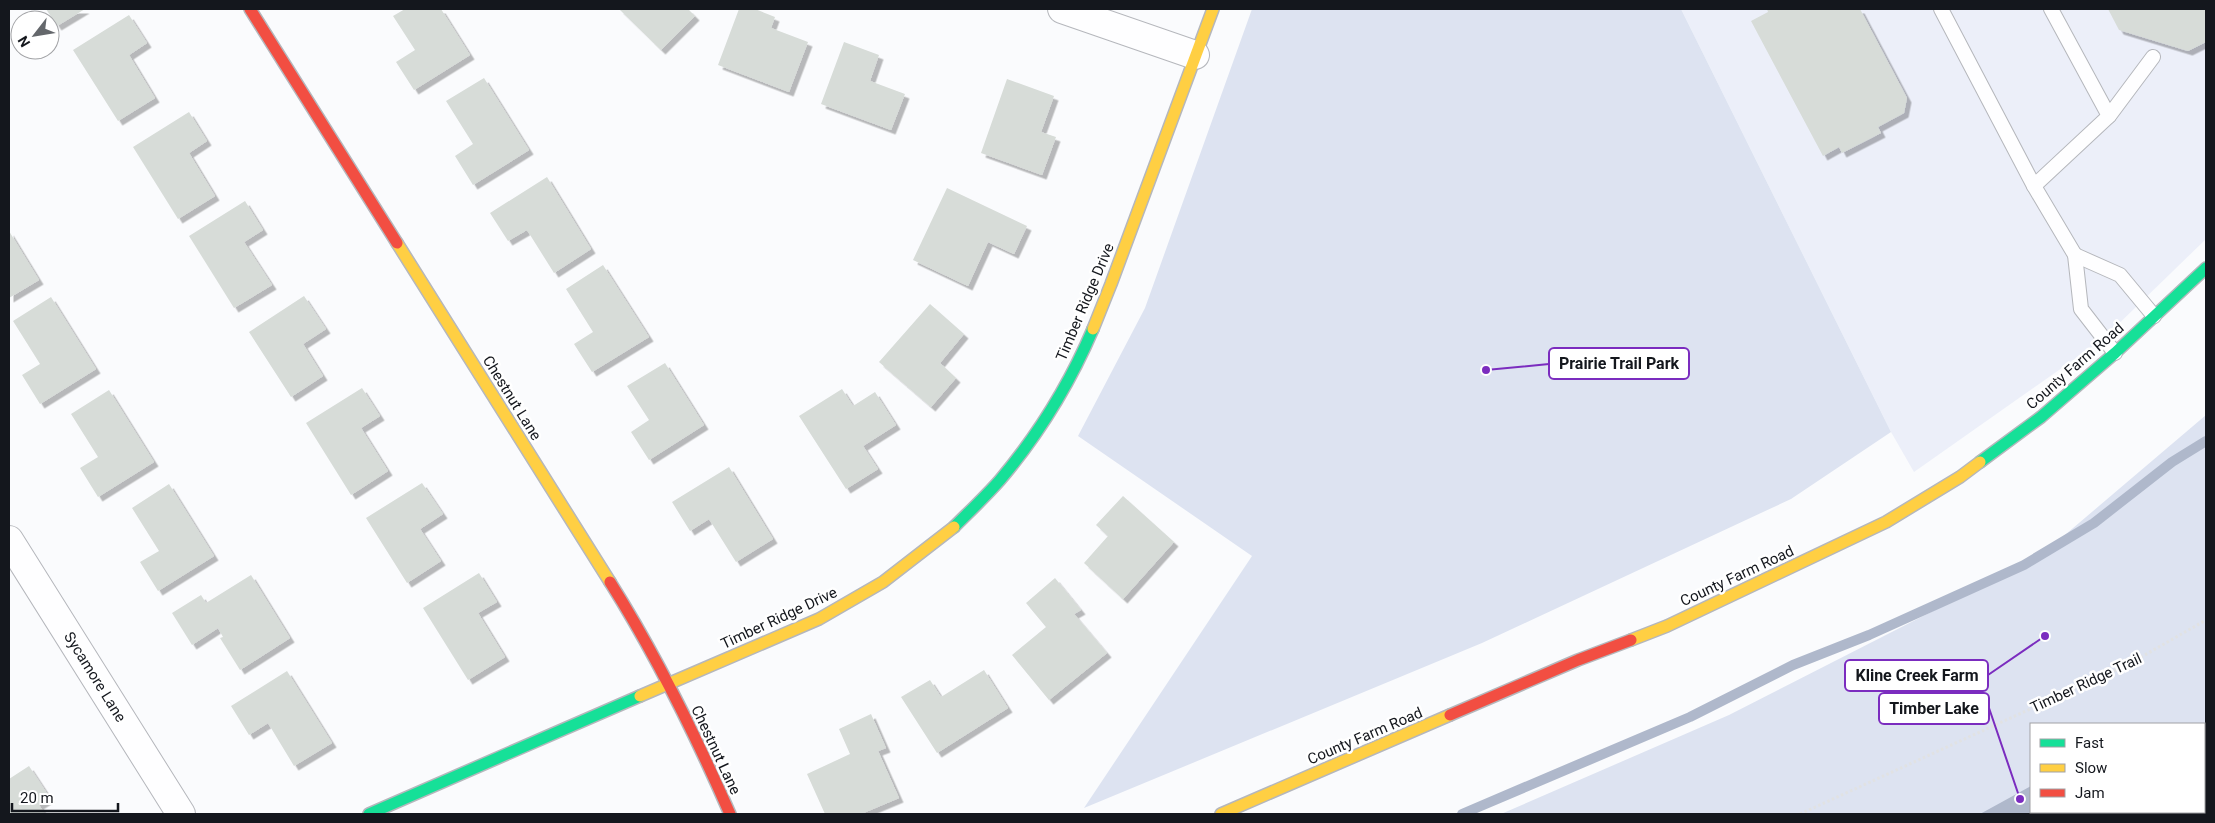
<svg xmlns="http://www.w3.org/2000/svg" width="2215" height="823" font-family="Roboto,sans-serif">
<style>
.built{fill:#eceff9}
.green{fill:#dde3f1;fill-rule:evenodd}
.water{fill:#afb8cb}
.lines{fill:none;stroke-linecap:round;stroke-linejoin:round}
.stream{stroke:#afb8cb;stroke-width:10}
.building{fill:#d7dcd8;filter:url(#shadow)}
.lane-casing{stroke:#b5b7bc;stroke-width:16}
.street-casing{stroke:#b5b7bc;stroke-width:30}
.fast-casing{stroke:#b5b7bc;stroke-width:14}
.slow-casing{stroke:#b5b7bc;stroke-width:14}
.jam-casing{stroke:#b5b7bc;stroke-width:14}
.path{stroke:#e1e2e3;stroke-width:3;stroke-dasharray:2.5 2.5;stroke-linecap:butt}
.lane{stroke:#fefeff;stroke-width:14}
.street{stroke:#fefeff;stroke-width:28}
.fast{stroke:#16e098;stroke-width:11}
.slow{stroke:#ffcf43;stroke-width:11}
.jam{stroke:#f24e42;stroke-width:11}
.labels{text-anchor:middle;stroke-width:5;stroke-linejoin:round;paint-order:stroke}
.street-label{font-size:15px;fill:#14171d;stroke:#fff}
.leader{fill:none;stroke:#7b2cbf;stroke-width:2}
.callout-dot{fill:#7b2cbf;stroke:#fff;stroke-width:2}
.callout{fill:#fff;stroke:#7b2cbf;stroke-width:2}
.callout-label{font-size:16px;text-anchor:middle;font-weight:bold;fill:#14171d}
</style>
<defs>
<filter id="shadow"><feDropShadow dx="4.5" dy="4.5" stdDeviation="0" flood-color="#0004"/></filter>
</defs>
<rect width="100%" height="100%" fill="#fafbfd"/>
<polygon class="built" points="1681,9 2206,9 2206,239 2103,339 1914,472 1891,432"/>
<g class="green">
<polygon points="1252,9 1681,9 1891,432 1791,499 1482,643 1084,808 1252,556 1078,436 1145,308"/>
<path d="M2206,415V814H1501L1729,715L2039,557ZM2031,724H2204V812H2031Z"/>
</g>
<polygon class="water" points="2204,769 2206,772 2206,814 1980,814 2031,786 2031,812 2204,812"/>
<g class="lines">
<polyline class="stream" points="1462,814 1690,717 1793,665 1869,635 2024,565 2094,523 2172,462 2206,441"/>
</g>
<g class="building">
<polygon points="46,9 85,9 57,26"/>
<polygon points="405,9 441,9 470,55 414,90 396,62 415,50 393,16"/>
<polygon points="619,9 688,9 695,16 661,50"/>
<polygon points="739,9 755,9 775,17 771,28 808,42 789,92 718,65"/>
<polygon points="1767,9 1860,9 1907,98 1904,113 1878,127 1881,133 1842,153 1839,147 1823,156 1751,21 1768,12"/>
<polygon points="2108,9 2206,9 2206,42 2188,51 2119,30"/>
<polygon points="129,15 147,43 129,55 155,98 118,121 73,50"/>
<polygon points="844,42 879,55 870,81 905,94 891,130 821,104"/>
<polygon points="484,78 529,150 473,185 455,156 473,144 446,101"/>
<polygon points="1007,79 1054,96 1041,132 1056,137 1042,175 981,153"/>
<polygon points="189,112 207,141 189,153 215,196 178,219 133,147"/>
<polygon points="547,177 591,249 554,273 527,230 508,241 490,213"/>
<polygon points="947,188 1027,226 1014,254 988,242 968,286 913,260"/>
<polygon points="245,201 263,230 244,242 272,285 234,308 189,236"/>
<polygon points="9,231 39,280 9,298"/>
<polygon points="603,265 649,337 592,372 574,344 593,332 566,289"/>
<polygon points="304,296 326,329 303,344 323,376 291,397 249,332"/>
<polygon points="51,297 96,369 40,404 22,375 40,364 13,321"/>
<polygon points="930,304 964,334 940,363 956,378 931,407 879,362"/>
<polygon points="665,363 704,425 649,460 631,432 649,420 627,386"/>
<polygon points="362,388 380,416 361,428 388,471 351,495 306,423"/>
<polygon points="842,389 853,406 875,392 896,425 863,446 878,469 846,489 799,416"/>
<polygon points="109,390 154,462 98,497 80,468 98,457 71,414"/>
<polygon points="729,467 773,539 736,562 709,519 690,531 672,502"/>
<polygon points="422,483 443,514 420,529 441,561 407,583 366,518"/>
<polygon points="169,484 214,556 158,591 140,562 159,551 132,508"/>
<polygon points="1123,496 1174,542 1123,599 1084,563 1108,536 1096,525"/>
<polygon points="479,573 497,602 478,613 505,657 468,680 423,608"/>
<polygon points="251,575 290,638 240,670 220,638 223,637 218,628 192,645 172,613 201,595 206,603"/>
<polygon points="1055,578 1081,610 1074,614 1107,653 1049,700 1012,655 1046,627 1026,603"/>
<polygon points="984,670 1008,708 937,753 901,697 930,680 941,697"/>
<polygon points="287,671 332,743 294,766 268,723 249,735 231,706"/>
<polygon points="871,714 886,748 878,751 899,798 861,814 825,814 807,774 850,754 839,729"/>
<polygon points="29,766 50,798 39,805 45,814 9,814 9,779"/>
</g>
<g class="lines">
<defs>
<g id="lane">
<polyline points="1941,9 2034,186 2075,255 2081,309 2115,353"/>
<polyline points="2051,9 2109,116"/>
<polyline points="2034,186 2109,116 2153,57"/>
<polyline points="2075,255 2120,275 2154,316"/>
</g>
<g id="street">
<polyline points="1062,9 1195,55"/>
<polyline points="9,540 181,814"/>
</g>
<g id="fast">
<polyline points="1980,462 2041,417 2115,353 2206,268"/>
<path d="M954,527C970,511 986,496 1000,480C1038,435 1070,383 1093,329"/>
<polyline points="369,814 640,696"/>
</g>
<g id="slow">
<polyline points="397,243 610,582"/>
<polyline points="1093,329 1111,284 1213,9"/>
<polyline points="1631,640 1667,626 1886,522 1960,477 1980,462"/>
<polyline points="640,696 819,619 883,582 954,527"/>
<polyline points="1221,814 1450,715"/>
</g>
<g id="jam">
<polyline points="250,9 397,243"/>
<path d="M610,582C656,655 695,734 730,814"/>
<polyline points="1450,715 1578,660 1631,640"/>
</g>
</defs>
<use href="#lane" class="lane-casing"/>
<use href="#street" class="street-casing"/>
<use href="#fast" class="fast-casing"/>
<use href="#slow" class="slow-casing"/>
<use href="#jam" class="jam-casing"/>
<polyline class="path" points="1800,814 2129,664 2206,620"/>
<use href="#lane" class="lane"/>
<use href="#street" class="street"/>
<use href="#fast" class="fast"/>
<use href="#slow" class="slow"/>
<use href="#jam" class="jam"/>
</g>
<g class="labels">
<g class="street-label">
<text transform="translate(1085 302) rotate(-67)" y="5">Timber Ridge Drive</text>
<text transform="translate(2075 366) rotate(-41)" y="5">County Farm Road</text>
<text transform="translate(512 398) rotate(58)" y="5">Chestnut Lane</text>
<text transform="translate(1737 576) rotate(-25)" y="5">County Farm Road</text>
<text transform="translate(779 618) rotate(-25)" y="5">Timber Ridge Drive</text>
<text transform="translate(95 677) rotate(58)" y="5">Sycamore Lane</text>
<text transform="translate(2086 683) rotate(-25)" y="5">Timber Ridge Trail</text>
<text transform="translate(1365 736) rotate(-23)" y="5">County Farm Road</text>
<text transform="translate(716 750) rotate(65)" y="5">Chestnut Lane</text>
</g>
</g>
<path class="leader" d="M1486 370L1549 364M2045 636L1988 675M2020 799L1989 708"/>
<g class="callout-dot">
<circle cx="1486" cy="370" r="5"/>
<circle cx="2045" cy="636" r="5"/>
<circle cx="2020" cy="799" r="5"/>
</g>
<g class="callout">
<rect x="1549" y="348" width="140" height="31" rx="5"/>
<rect x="1845" y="660" width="143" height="31" rx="5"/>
<rect x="1879" y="693" width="110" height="31" rx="5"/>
</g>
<g class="callout-label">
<text x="1619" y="369">Prairie Trail Park</text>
<text x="1917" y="681">Kline Creek Farm</text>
<text x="1934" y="714">Timber Lake</text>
</g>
<rect width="2215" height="823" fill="none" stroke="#14171d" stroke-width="20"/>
<rect x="2030" y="723" width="175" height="90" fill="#ffffff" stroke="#a1a2a5"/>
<rect x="2040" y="739" width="25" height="8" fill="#16e098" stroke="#a1a2a5"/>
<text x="2075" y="748" font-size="15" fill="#14171d">Fast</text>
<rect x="2040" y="764" width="25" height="8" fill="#ffcf43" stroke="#a1a2a5"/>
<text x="2075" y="773" font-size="15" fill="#14171d">Slow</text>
<rect x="2040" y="789" width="25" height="8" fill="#f24e42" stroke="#a1a2a5"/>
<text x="2075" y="798" font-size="15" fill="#14171d">Jam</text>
<g transform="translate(35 35) rotate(239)"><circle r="24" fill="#ffffff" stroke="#a1a2a5"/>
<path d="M0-4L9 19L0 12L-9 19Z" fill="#64676b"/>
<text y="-8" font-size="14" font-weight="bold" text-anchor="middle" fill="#14171d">N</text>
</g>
<path d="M12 803v8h106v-8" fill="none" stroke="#14171d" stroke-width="2.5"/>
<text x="20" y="803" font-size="15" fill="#14171d" stroke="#ffffff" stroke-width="4" paint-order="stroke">20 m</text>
</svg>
